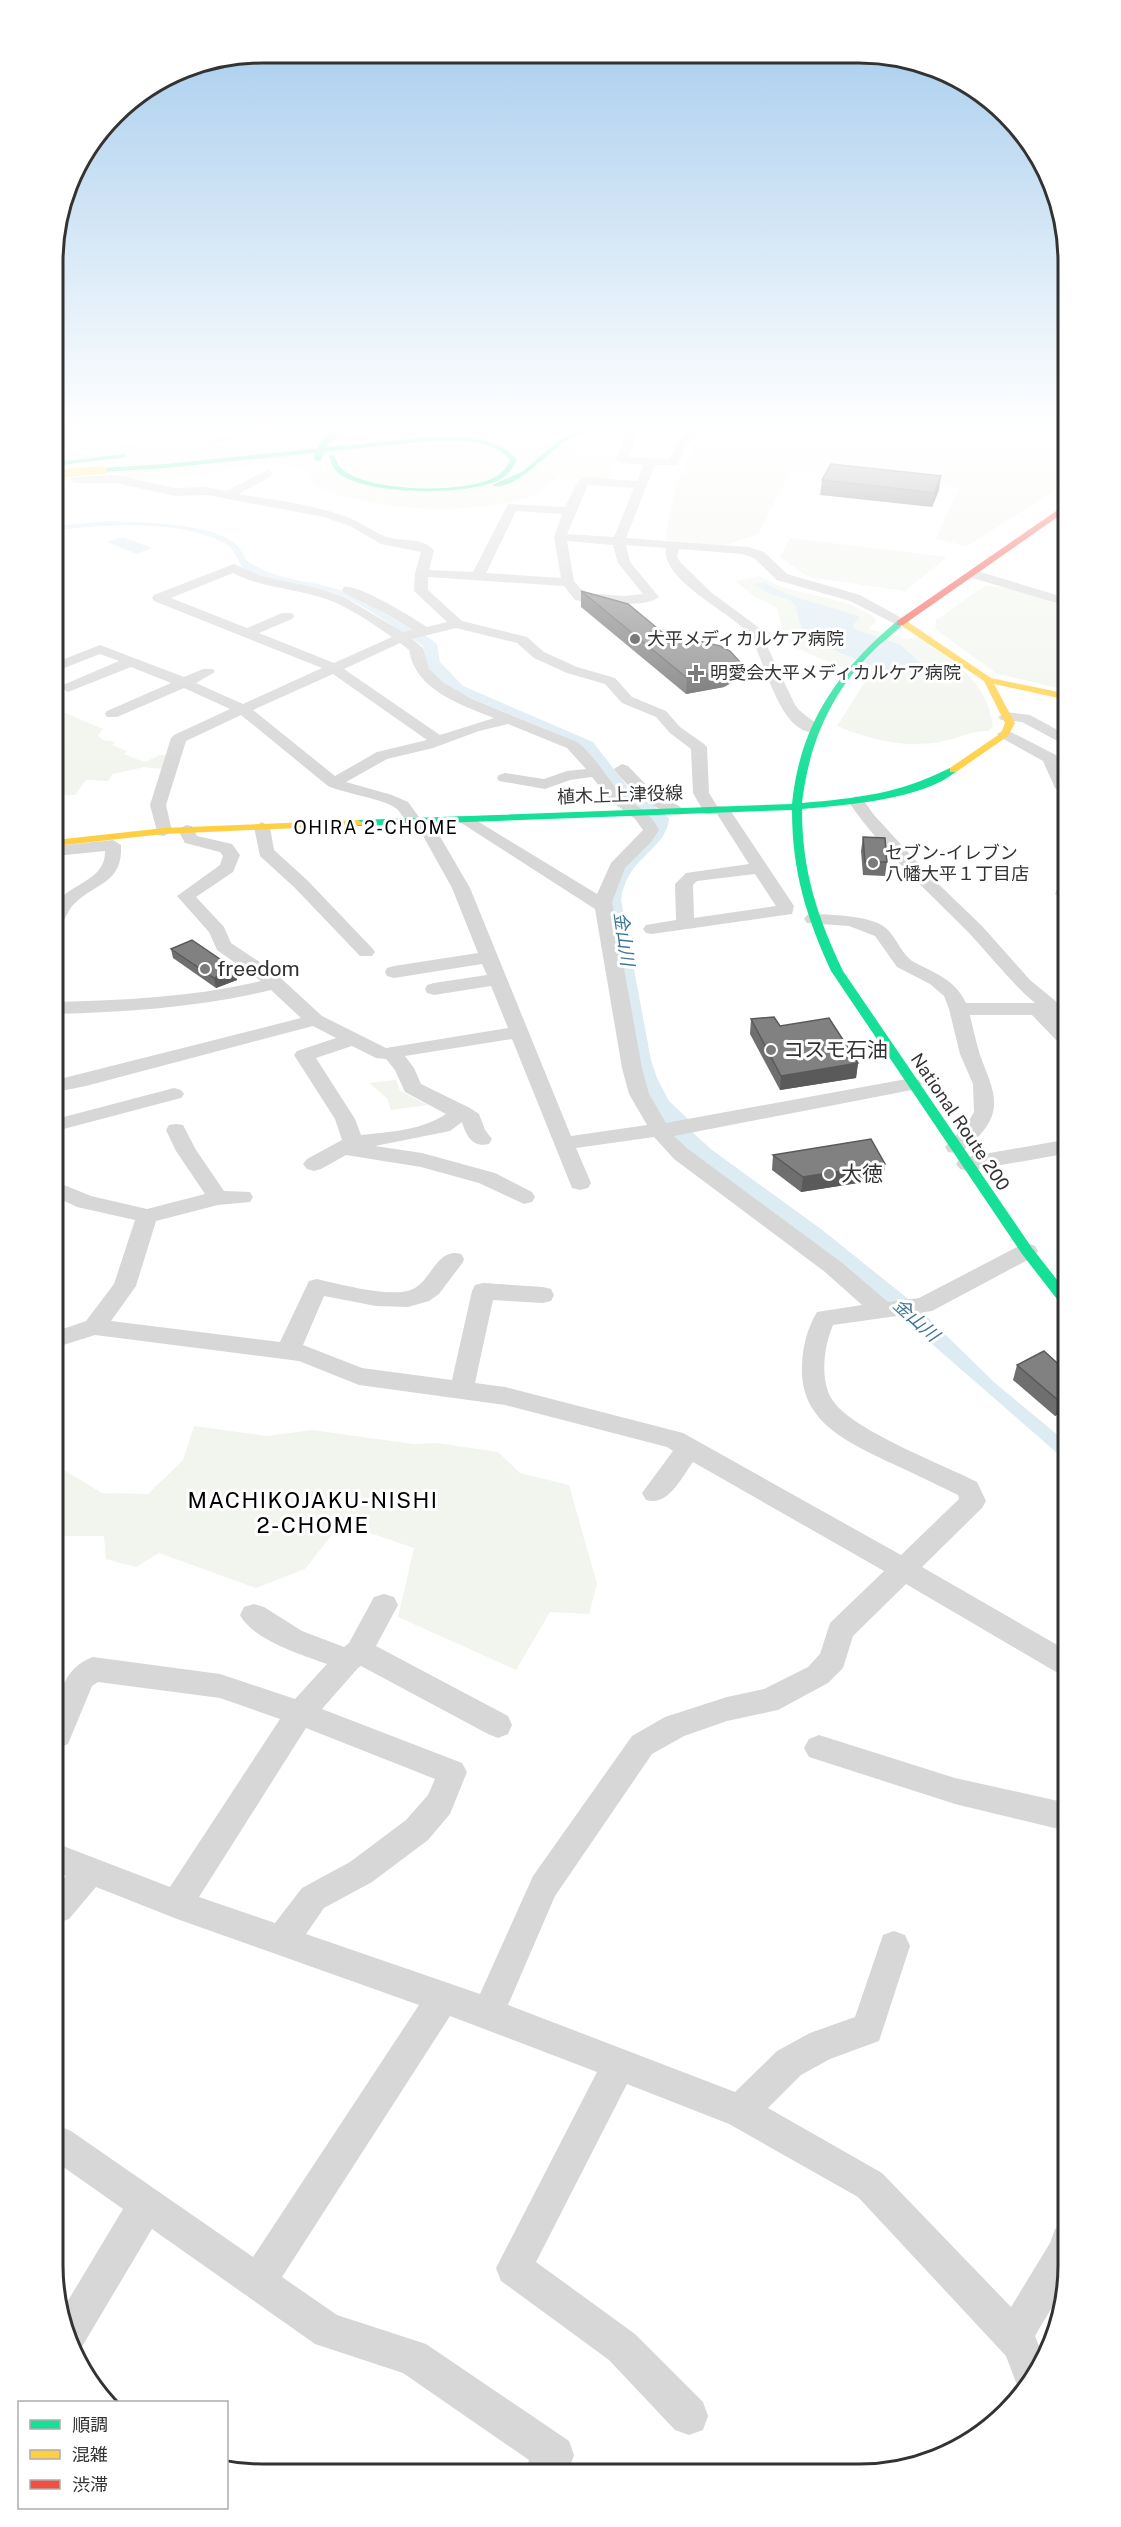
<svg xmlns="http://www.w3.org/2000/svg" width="1121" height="2527" font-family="'Public Sans','Noto Sans JP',sans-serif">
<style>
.green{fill:#f1f5ed}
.water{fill:#ddebf3}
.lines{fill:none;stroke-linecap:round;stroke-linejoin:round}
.street{fill:#d7d7d7;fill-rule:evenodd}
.fast{fill:#16e098;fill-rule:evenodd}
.slow{fill:#ffcf43;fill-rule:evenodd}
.jam{fill:#f24e42;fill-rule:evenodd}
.fast-bridge{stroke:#16e098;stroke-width:8}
.slow-bridge{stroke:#ffcf43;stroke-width:8}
.wall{fill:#6f6f6f}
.shaded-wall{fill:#5a5a5a}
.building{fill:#818181;stroke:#5a5a5a;stroke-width:1.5}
.poi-dot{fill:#7a7a7a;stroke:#fff;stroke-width:2}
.labels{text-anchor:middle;stroke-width:6;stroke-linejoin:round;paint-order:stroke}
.far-poi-label{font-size:18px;fill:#333;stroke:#fff;text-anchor:start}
.far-street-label{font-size:18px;fill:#333;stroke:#fff}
.far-neighbourhood-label{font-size:18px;letter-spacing:1.5px;fill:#000;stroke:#fff}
.far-water-label{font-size:18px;font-style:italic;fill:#3f7597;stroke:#fff}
.poi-label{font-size:21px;fill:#333;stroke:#fff;text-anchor:start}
.neighbourhood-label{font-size:22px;letter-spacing:1.5px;fill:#000;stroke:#fff}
.rim{fill:none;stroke:#333;stroke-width:3}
</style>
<rect width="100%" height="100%" fill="#fff"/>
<g class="green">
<path d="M147,425H621L592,435L570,452L581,455C566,469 550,486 532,496C525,500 516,500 509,502C450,515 371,509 314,486L309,473L277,461L173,479H128L100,456L54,462V456C68,455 128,447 137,440C142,436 146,431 147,425Z"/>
<polygon points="713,425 1062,425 1062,486 967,546 936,539 959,488 791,470 758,534 726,545 665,540 675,488 695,442"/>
<polygon points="585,454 617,456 606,481 559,478"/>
<polygon points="790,538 947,557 905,591 809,577 780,557"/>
<path d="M760,576L781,587L850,604L874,617L876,621L869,629L907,639L919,637C955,663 985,678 993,725L989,731C972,730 960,738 944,741C907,749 871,740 837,726L867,679L792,646L785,638L777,608L757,598L735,581Z"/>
<polygon points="985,586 1011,588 1063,606 1063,689 997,674 935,629 936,620"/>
<polygon points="54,708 103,729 98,735 103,740 116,742 112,745 127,751 124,754 145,762 160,755 167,755 163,769 144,767 113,774 108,781 86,780 75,795 55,795 55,746 63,743 55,729"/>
<polygon points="396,1080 400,1091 428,1105 391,1110 387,1098 369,1083"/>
<polygon points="194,1426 267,1436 312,1430 413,1444 438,1443 498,1452 520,1473 569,1485 597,1584 589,1614 550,1612 516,1670 398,1617 414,1548 341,1523 305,1569 256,1588 159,1553 136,1567 106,1559 104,1536 57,1536 57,1466 102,1493 148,1494 183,1460"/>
</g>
<g class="water">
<path d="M111,521C142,523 238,521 245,559C272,580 306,580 337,589C364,597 409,625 432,640L437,644L440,662L463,686L593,742L630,790L646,799L669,818C667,850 626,857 621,900L651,1060L657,1078L669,1101L688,1119L692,1132L712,1150L821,1229L912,1302L995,1383L1065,1441V1460L885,1303L715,1173L672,1136L646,1092L609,903L617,876L651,838L588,752L543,728L456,692L432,674L426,663L423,646C399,630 363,604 337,594C309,584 279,586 252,574C235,566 239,552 226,544C182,519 103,524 54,531V526Z"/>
<polygon points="123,537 152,548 137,554 107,542"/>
<path d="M764,582C794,601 827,604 860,617L853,625L854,629L901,645L924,667L897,672L878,668L806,639L803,634L795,605L790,600L767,593L754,584Z"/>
</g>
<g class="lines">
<g class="street">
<path d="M630,425H641L628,457L669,459L678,441L693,425H705L687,444L677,465H655L626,538L748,547L764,552L787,574L860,595L909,622L907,625H897L850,601L777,580L754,558L743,554L679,549L677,557L681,563L712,593L758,627L795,705C802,715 813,719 821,728L818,731C779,741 764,652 747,632C729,611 661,580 666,548L626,545L630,562L659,597C645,609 598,602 580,601L575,600L564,586L428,577V590L462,621L527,637L544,652L577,667L615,678L632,697L666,711L680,727L704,744L707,747L709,793L717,806L728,807L794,906L792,914L652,934L646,933L643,929L646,925L676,920L675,884L686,873L749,864L717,814H705L693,793L691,749L670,733L656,717L622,703L605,684L567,673L534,658L517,643L456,628L412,639L423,648L429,669L444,683L470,698L577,742C594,755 603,772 616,788C630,804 650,810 659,830L651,842L625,868L612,902L642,1068L649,1094L666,1123L912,1078L919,1080L922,1084L919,1088L912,1090L674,1136L688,1149L841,1262L888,1302L919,1298L1019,1246L1027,1243L1035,1246L1038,1251L1035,1256L932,1311L833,1325C824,1346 819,1381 833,1401C854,1431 942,1464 977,1482L986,1501L982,1508L922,1567L1066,1650V1676L1056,1672L906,1584L853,1636L843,1668L828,1683L778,1710L727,1721L684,1736L652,1754L555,1896L508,2005L735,2092L777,2051L810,2033L855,2017L883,1935L894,1931L905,1935L910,1946L879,2041L830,2059L801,2075L768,2108L882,2173L1011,2307L1050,2243L1055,2229L1068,2224L1067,2282L1035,2336L1044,2359L1023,2395L1020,2393L1006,2356L858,2197L729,2124L627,2084L536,2262L635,2334L703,2402L708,2416L703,2430L689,2435L675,2430L609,2360L501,2281L496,2268L597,2072L450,2016L282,2277L337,2315L426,2344L569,2441L574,2455L569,2469H526L529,2460L403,2373L315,2344L152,2229L80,2350L74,2353L60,2320V2314L123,2209L59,2164V2126L71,2131L253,2257L419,2005L177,1919L96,1887L69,1919L58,1923V1885L66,1876L58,1872V1844L170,1887L280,1719L220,1698L98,1682L92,1686L68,1744L58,1748C57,1713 54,1671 93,1657L220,1674L295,1699L327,1664C302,1655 253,1640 240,1615L244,1607L254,1604L264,1607L302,1631L344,1647L349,1643L374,1597L384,1594L394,1597L398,1605L376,1646L508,1716L512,1725L508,1734L498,1738L488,1734L361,1666L358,1668L322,1709L462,1763L467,1772L450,1814L428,1840L372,1882L324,1908L306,1934L480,1994L533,1876L632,1736L665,1717L727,1697L764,1689L808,1667L820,1654L830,1623L884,1571L693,1462C681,1478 668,1507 646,1500L642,1493L673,1451L667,1447L505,1405L359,1385L299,1361L95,1335L57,1347V1331L86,1321L114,1284L135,1220L77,1207L56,1197V1188L64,1185L91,1196L147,1209L205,1194L176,1151L166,1130L169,1125L176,1124L183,1125L196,1150L224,1191L250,1192L253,1197L250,1202L218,1205L156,1221L136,1286L111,1321L280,1342L309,1281L317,1279C339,1284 394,1299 413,1289C432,1280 437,1247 461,1254L464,1259L463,1262L439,1294L429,1301L408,1307L376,1306L324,1296L303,1345L362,1368L452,1380L472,1291L475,1285L483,1283L543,1287L551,1289L554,1295L551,1301L543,1303L493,1300L475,1383L505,1387L683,1433L901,1555L959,1499L958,1495C936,1484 914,1474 891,1463C848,1442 799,1422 802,1365C803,1345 807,1329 817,1312L862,1305L825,1272L674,1159L654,1137L576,1148L591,1183L588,1188L580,1190L572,1188L512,1039L405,1056L414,1068L421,1084L470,1108L479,1114L485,1130L492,1139L489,1144C473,1148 466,1136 462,1122L450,1131L375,1146L422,1153L495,1173L532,1192L535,1197L532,1202L524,1204L479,1183L421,1167L346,1155L321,1169L314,1171L307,1169L303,1164L307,1159L342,1140L335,1119L294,1055L297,1051L336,1038L313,1026L86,1086L56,1092V1080L301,1018L271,990C200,1007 128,1012 55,1014V1002C125,1000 194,997 261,981L217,950L209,932L177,896L220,865L223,856L220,852L185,843L178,830L186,825L192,826L197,836L232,844L240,855L233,872L196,897L224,927L231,943L273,971L322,1016L386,1048L508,1028L491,986L434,995L427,993L425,989L427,985L434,983L487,975L482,964L394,978L387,976L385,972L387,968L394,966L478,953L452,888L417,825L408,824C405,820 401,813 397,809C385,799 346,794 328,786L241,715L186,741L166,805L172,831L164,836L158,835L150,805L171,738L174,735L230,709L184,688L117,717H107L105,714L107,711L171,683L131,667L68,692L61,688L63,685L119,661L100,654L54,672V663L100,645L184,677L203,669H213L215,672L196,683L243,704L322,668L154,601L152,598L154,595L234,564L261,576L321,589L344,597L403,632L413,630L389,615L344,593L342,590L344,587C359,584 413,618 427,627L447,622L414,591L415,573L421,552L381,544L350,526L324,517L207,495L175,496L116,483H75L71,481V477L116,475L175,488L207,487L226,491L268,470L272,472V476L239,494C274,500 311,504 344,516C360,521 375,534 390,538C405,541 423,538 434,550L429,570L473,572L508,504L565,507L578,481L584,477L637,481L644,465L621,463L615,460ZM588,485L634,488L614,537L567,534ZM516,511L562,514L554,537L561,578L486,573ZM567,541L613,545L618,563L643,594L624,596L584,593L574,581ZM233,573C262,588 293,588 323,598C348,606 370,622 392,637L334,663L259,633L292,619L294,616L292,613H282L247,628L171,598ZM400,643L409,650C415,690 461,705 494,718L440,735L344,669ZM333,674L427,740L377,752L335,776L253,710ZM508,724L567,748L586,769L567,771L544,779L505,773L499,775L497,778L499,781L545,789L570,780L592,777L611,801L635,819L643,830L611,863L597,894L469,816H457L455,819L595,909L622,1068L629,1094L647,1125L571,1136L470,888L431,821L429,818L419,817L408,802L392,795L346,782L387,759L433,748L479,731ZM755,874L776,906L694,918L693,885L697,881ZM352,1046L376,1058L386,1059L395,1070L405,1092L446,1114C423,1130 389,1132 361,1135L355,1119L316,1058ZM306,1728L435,1779L428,1795L406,1820L350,1862L302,1888L275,1923L199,1897Z"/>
<polygon points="974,570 1063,597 1063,605 969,577 967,574"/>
<polygon points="1006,712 1030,715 1063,733 1063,744 1022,722 1001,720 998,717"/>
<polygon points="1005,729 1056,755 1063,770 1063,793 1055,788 1043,761 1000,737 997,734"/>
<path d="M622,764L628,766L652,791L682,808L684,811L682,814C662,819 625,785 614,769Z"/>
<path d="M856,796L862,798L874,815L929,875L982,926L1030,980L1064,1008V1024L1061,1023L1064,1026V1043L1057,1041L1032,1015H970C973,1028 976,1042 980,1055C993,1090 1006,1110 975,1140C966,1148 961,1155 948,1152L945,1147L967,1124L974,1112L973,1084L960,1054L949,1009L944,996L930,984L897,967L875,936L849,926L807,923L804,919L807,915L813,914C832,915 876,915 889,931C897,940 903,955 912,961C934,973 955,979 966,1003H1035C1010,982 991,956 969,933C927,890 882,851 848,801Z"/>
<polygon points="262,822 270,827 274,850 307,880 372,948 375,952 372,956 360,956 295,888 260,856 254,827"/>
<path d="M113,840L121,845C123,884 96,882 74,904C68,910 66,918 61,925L55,926V905L58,901C73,883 106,879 105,851L55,856V846Z"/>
<polygon points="1063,886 1064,899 1055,894 1058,887"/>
<polygon points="174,1088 181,1090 184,1094 181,1098 56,1131 56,1119"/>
<polygon points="1064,1140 1064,1154 967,1171 960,1169 956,1164 960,1159 967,1157"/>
<polygon points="819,1735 955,1778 1067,1803 1067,1831 955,1804 809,1757 804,1748 809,1739"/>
</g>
<g class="fast">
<path d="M588,425H595C586,433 573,436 562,443C549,453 510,494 492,485L522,472L558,441Z"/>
<path d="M429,437C459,437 497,434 517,460C513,468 508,476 499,480C468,496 364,496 337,472C333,468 331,462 329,456L334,455C337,460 338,467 344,471C373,492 464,494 495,477C502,473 507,467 510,460C491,437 456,441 429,441L166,468L103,472L100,470L103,468L166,464Z"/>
<polygon points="125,454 127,457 54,466 54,462"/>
<path d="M897,621L904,623C895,633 883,641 873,651C830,694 809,744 802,803C858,798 898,794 950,768L958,770C924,800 845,805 802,809C802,871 817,916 843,971L1032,1248L1065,1290V1305L1060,1303L1022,1254L831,971C806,916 792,871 792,810L358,826L353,823L358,820L792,804C800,724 837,672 897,621Z"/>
</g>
<g class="slow">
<polygon points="285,425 295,425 214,443 211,441"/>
<polygon points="899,620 905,620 991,678 1063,693 1063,699 994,684 1015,723 1008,736 956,772 950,772 950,768 1001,733 1005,723 984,681 899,624"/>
<polygon points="358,820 363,823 361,825 164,834 55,846 55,840 164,828"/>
</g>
<polygon class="jam" points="1059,509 1062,509 1062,514 903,625 897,625 897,621"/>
<polyline class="fast-bridge" points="318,457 325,441 343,427"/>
<polyline class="slow-bridge" points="54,474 103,470"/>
</g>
<g class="wall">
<polygon points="822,480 939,490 932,507 820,495"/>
<polygon points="581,591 674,642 740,662 738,679 724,687 686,694 581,607"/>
<polygon points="863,837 887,862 885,876 863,875 861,851"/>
<polygon points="171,949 236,970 237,980 216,988 173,958"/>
<polygon points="751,1019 780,1026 858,1063 856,1078 780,1090 750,1034"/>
<polygon points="773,1155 885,1164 883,1179 801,1192 772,1170"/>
<polygon points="1017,1365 1065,1370 1065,1410 1055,1416 1013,1380"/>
</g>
<g class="shaded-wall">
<polygon points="941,476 939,490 932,507 934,493"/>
<polygon points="740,662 738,679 724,687 686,694 687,678"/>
<polygon points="236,970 237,980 216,988 214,978"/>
<polygon points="858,1063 856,1078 780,1090 781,1076"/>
<polygon points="885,1164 883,1179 801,1192 803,1177"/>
<polygon points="1065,1397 1065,1410 1055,1416 1059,1401"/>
</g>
<g class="building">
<polygon points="831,464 941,476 934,493 822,480"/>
<polygon points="581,591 628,604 674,642 699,641 720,646 730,651 740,662 725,670 687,678"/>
<polygon points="863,837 885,838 887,862 865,862"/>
<polygon points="192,940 236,970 214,978 171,949"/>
<polygon points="774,1017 780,1026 829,1018 858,1063 781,1076 751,1019"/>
<polygon points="871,1139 885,1164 803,1177 773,1155"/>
<polygon points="1044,1351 1065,1370 1065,1397 1059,1401 1017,1365"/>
</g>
<linearGradient id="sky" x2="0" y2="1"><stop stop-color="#a3caec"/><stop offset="0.55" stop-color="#fff"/><stop offset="1" stop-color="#fff" stop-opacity="0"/></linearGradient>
<rect width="1121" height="778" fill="url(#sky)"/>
<g class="poi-dot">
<circle cx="635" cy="639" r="6"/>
<path d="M693 664h6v6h6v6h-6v6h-6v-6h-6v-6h6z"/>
<circle cx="873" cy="863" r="6"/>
<circle cx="205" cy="969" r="6"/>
<circle cx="771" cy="1050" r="6"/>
<circle cx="829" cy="1174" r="6"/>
</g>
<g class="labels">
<g class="far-poi-label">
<text x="647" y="645">大平メディカルケア病院</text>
<text x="710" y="679">明愛会大平メディカルケア病院</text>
<text x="885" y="859">セブン-イレブン<tspan x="885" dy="21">八幡大平１丁目店</tspan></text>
</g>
<g class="far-street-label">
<text transform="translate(620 795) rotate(-2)" y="6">植木上上津役線</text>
<text transform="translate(960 1122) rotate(56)" y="6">National Route 200</text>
</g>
<g class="far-neighbourhood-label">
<text x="376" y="834">OHIRA 2-CHOME</text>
</g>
<g class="far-water-label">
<text transform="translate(624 939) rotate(82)" y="6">金山川</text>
<text transform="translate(916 1320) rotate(42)" y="6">金山川</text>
</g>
<g class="poi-label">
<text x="217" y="976">freedom</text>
<text x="783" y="1057">コスモ石油</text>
<text x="841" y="1181">大徳</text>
</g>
<g class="neighbourhood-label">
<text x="313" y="1508">MACHIKOJAKU-NISHI<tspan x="313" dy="25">2-CHOME</tspan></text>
</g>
</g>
<path d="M0 0H1121V2527H0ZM262 63H859A199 199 0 0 1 1058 262V2265A199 199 0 0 1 859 2464H262A199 199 0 0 1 63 2265V262A199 199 0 0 1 262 63Z" fill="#fff" fill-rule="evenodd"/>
<path class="rim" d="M262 63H859A199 199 0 0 1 1058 262V2265A199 199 0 0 1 859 2464H262A199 199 0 0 1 63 2265V262A199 199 0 0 1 262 63Z"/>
<rect x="18" y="2401" width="210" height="108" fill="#ffffff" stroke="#adadad" stroke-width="1.5"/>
<rect x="30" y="2420" width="30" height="9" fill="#16e098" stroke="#adadad" stroke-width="1.5"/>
<text x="72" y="2431" font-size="18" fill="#333333">順調</text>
<rect x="30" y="2450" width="30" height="9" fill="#ffcf43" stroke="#adadad" stroke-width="1.5"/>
<text x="72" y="2461" font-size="18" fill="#333333">混雑</text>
<rect x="30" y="2480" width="30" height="9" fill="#f24e42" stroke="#adadad" stroke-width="1.5"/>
<text x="72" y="2491" font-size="18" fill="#333333">渋滞</text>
</svg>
